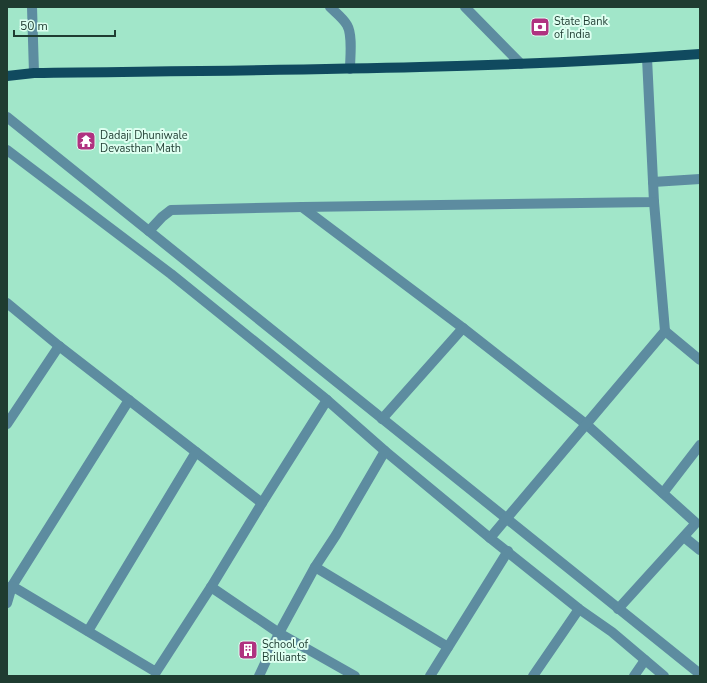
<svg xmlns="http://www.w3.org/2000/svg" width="707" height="683" font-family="'Nunito Sans',sans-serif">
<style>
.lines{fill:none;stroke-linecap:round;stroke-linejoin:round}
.minor{stroke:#5d8ca0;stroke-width:10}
.major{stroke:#104a5f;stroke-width:10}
.labels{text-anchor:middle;stroke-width:4;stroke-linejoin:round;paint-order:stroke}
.poi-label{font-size:11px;fill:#1f3c31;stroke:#ddfff0;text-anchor:start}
</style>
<rect width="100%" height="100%" fill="#a1e6c9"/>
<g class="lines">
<g class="minor">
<polyline points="32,7 34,73"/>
<path d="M330,7C336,13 343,18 347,25C353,35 350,58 350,69"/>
<polyline points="465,7 521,64"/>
<polyline points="7,117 700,674"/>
<polyline points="7,150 171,274 327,400 385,451 490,538 579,609 612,632 664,676"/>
<polyline points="653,182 700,179"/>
<polyline points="302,207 463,328"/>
<polyline points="149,231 162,217 171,210 302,207 654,202 647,58"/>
<polyline points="7,303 59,346 262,503"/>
<polyline points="665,331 700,360"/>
<polyline points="382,419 463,328 587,425 696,523 618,609"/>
<polyline points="7,424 59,346"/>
<polyline points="663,493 700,445"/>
<polyline points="684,537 700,550"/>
<polyline points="490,538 665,331 654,202"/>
<polyline points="315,567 448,647"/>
<polyline points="12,586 129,400"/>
<polyline points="211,587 279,633 259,676"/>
<polyline points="7,603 12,586 156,672 211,587 262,503 327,400"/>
<polyline points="88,631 196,452"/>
<polyline points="355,676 279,633 315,567 336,535 385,451"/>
<polyline points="430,676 508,551"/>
<polyline points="533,676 579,609"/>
<polyline points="634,676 645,660"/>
</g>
<path class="major" d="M7,76L34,73C256,70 479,70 700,54"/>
</g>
<defs>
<symbol id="bank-square" viewBox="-11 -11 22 22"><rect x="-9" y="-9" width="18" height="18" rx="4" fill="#b03280" stroke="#ddfff0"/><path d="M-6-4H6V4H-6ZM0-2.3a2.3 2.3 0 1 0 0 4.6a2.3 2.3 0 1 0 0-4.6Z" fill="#fff"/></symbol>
<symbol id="temple-square" viewBox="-11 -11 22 22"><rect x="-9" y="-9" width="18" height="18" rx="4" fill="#b03280" stroke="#ddfff0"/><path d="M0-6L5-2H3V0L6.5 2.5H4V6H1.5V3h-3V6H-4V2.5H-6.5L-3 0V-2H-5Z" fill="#fff"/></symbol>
<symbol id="building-square" viewBox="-11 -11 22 22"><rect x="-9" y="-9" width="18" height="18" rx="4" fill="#b03280" stroke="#ddfff0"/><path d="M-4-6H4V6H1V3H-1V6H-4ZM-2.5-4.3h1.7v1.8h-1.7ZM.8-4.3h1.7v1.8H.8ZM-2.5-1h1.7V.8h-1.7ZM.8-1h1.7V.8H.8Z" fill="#fff"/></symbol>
</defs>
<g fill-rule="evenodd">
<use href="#bank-square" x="529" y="16" width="22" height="22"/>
<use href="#temple-square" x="75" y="130" width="22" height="22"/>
<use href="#building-square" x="237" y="639" width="22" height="22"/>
</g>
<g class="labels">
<g class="poi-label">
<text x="554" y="25">State Bank<tspan x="554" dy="13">of India</tspan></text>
<text x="100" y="139">Dadaji Dhuniwale<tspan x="100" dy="13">Devasthan Math</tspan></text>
<text x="262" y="648">School of<tspan x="262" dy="13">Brilliants</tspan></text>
</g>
</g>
<rect width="707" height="683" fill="none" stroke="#1f3c31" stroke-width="16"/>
<path d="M14 30v6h101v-6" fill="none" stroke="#1f3c31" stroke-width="2"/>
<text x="20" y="30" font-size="12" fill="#1f3c31" stroke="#ddfff0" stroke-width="3" paint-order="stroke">50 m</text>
</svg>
